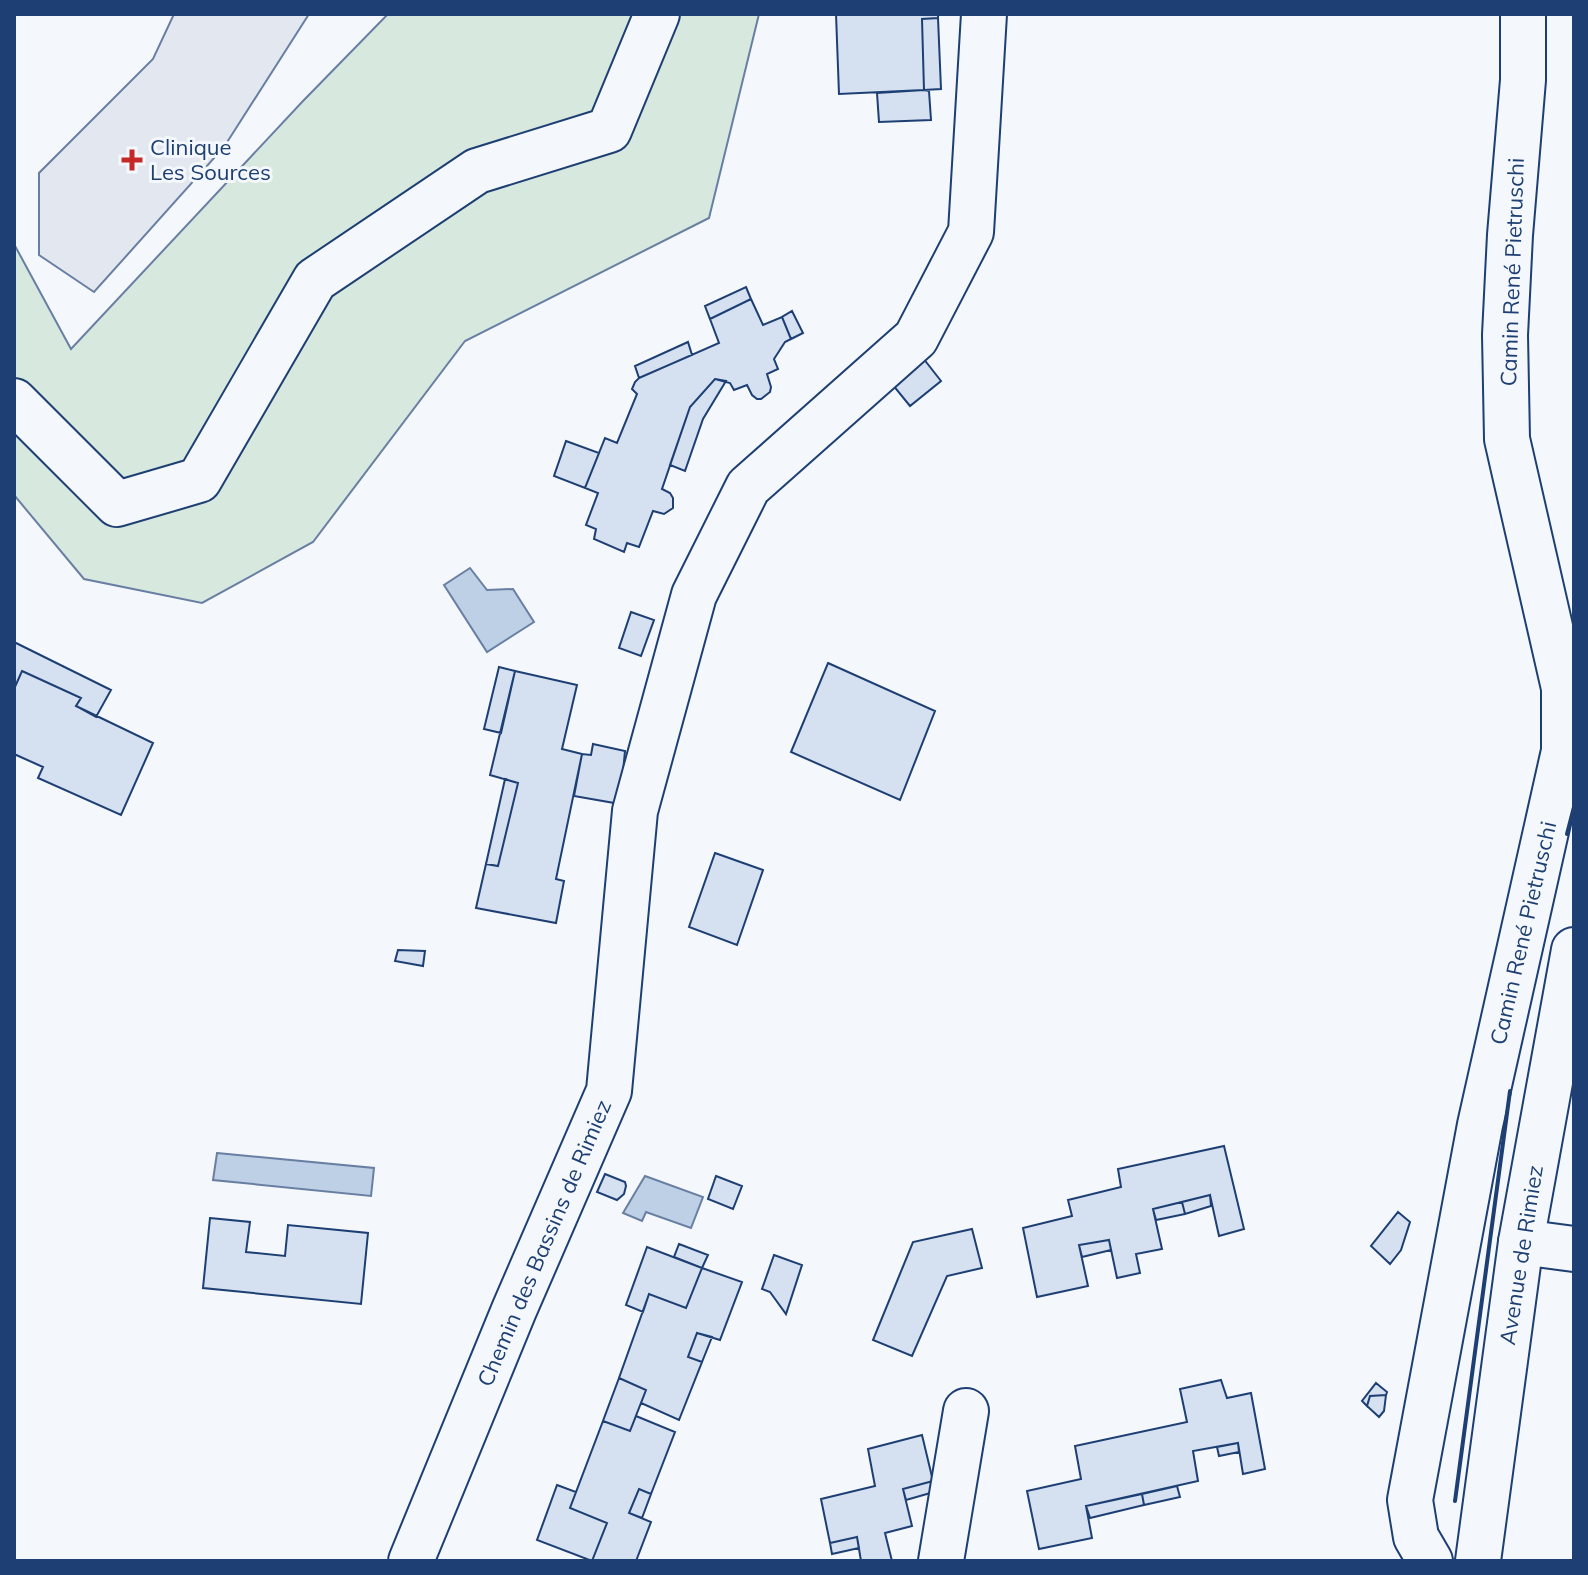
<svg xmlns="http://www.w3.org/2000/svg" width="1588" height="1575" font-family="Mulish,sans-serif">
<style>
.green{fill:#d7e8df;stroke:#687fa3;stroke-width:2}
.parking{fill:#e3e8f0;stroke:#687fa3;stroke-width:2}
.water{fill:#bed0e5;stroke:#687fa3;stroke-width:2}
.building{fill:#d5e0f0;stroke:#1d3f73;stroke-width:2}
.lines{fill:none;stroke-linecap:round;stroke-linejoin:round}
.street-casing{stroke:#1d3f73;stroke-width:48}
.secondary-casing{stroke:#1d3f73;stroke-width:48}
.street{stroke:#f4f7fb;stroke-width:44}
.secondary{stroke:#f4f7fb;stroke-width:44}
.wall{stroke:#1d3f73;stroke-width:4}
.poi-dot{fill:#c62828;stroke:#f4f7fb;stroke-width:3}
.labels{text-anchor:middle;dominant-baseline:central;stroke-width:6;stroke-linejoin:round;paint-order:stroke}
.poi-label{font-size:22px;fill:#1d3f73;stroke:#f4f7fb;text-anchor:start}
.street-label{font-size:22px;fill:#1d3f73;stroke:#f4f7fb}
</style>
<rect width="100%" height="100%" fill="#f4f7fb"/>
<path class="green" d="M388,14H759L709,218L465,341L313,542L202,603L84,579L14,495V244L71,349L303,101Z"/>
<path class="parking" d="M174,14H309L224,147L94,292L39,255V173L153,59Z"/>
<path class="water" d="M470,568L487,590L513,589L534,622L487,652L444,585Z
M217,1153L374,1168L371,1196L213,1180Z
M645,1176L703,1197L691,1228L646,1212L642,1221L623,1213Z"/>
<path class="building" d="M836,14H938V18L922,19L924,90L839,94Z
M938,18L941,89L924,90L922,19Z
M924,90L929,91L931,120L879,122L877,93Z
M746,287L751,299L710,319L705,306Z
M751,299L763,325L782,317L791,339L785,342L774,359L778,369L767,374L771,387L770,392L761,399H757L752,395L747,385L734,390L730,383L715,379L690,407L662,489L670,493L673,498V508L664,514L653,511L639,547L627,543L624,552L594,539L596,529L586,525L598,493L585,488L605,438L617,443L637,394L632,389L635,382L639,378L719,343L710,319Z
M792,311L803,333L791,339L782,317Z
M688,342L692,355L639,378L635,366Z
M923,358L941,381L910,406L892,384Z
M715,379L726,381L703,419L685,471L670,465L690,407Z
M566,441L599,453L585,488L554,476Z
M631,612L654,620L641,656L619,648Z
M14,642L111,690L96,717L76,706L81,698L22,671L14,689Z
M828,663L935,711L900,800L791,752Z
M499,667L515,671L501,733L484,729Z
M22,671L81,698L76,706L153,743L121,815L38,778L43,767L14,754V689Z
M515,671L577,685L562,749L582,754L556,879L564,881L556,923L476,908L486,864L498,866L518,783L490,775Z
M593,744L625,751L620,804L574,796L582,754L591,755Z
M505,779L518,783L498,866L486,864Z
M715,853L763,870L737,945L689,927Z
M398,950L425,951L423,966L395,961Z
M1224,1146L1244,1229L1219,1236L1210,1195L1153,1209L1162,1249L1136,1254L1140,1273L1117,1278L1109,1240L1079,1245L1088,1286L1037,1297L1023,1228L1072,1216L1068,1200L1121,1187L1118,1169Z
M605,1174L625,1182L626,1186L624,1194L617,1200L597,1192Z
M716,1176L742,1186L733,1209L708,1199Z
M1210,1195L1211,1206L1185,1214L1182,1202Z
M1182,1202L1185,1214L1156,1220L1153,1209Z
M1398,1212L1410,1222L1401,1250L1390,1264L1371,1246Z
M210,1218L250,1222L246,1252L285,1256L288,1225L368,1233L361,1304L203,1288Z
M972,1229L982,1268L947,1276L912,1356L873,1340L913,1242Z
M1109,1240L1111,1250L1082,1257L1079,1245Z
M679,1244L708,1255L702,1268L674,1257Z
M647,1247L702,1268L686,1308L649,1294L643,1312L626,1305Z
M774,1255L802,1265L786,1314L770,1292L762,1289Z
M702,1268L742,1282L720,1340L697,1333L688,1357L702,1362L679,1420L641,1403L646,1390L619,1378L649,1294L686,1308Z
M697,1333L712,1337L702,1362L688,1357Z
M619,1378L646,1390L630,1431L603,1421Z
M1221,1380L1227,1398L1251,1393L1265,1469L1243,1474L1238,1443L1193,1451L1198,1481L1086,1506L1092,1538L1039,1549L1027,1491L1081,1479L1075,1446L1187,1422L1180,1389Z
M1376,1383L1387,1392L1386,1395L1370,1396L1367,1406L1362,1401Z
M1386,1395L1384,1411L1379,1417L1367,1406L1370,1396Z
M636,1416L675,1432L651,1494L639,1489L629,1513L651,1522L636,1561H592L607,1523L570,1508L603,1421L630,1431Z
M922,1435L933,1481L903,1489L912,1526L885,1533L892,1561H861L857,1537L830,1543L821,1499L875,1486L868,1449Z
M1238,1443L1239,1452L1219,1456L1217,1447Z
M933,1481L934,1492L906,1500L903,1489Z
M557,1485L576,1492L570,1508L607,1523L592,1561L537,1540Z
M1177,1486L1180,1497L1144,1505L1142,1494Z
M639,1489L651,1494L642,1518L629,1513Z
M1142,1494L1144,1505L1090,1518L1086,1506Z
M857,1537L859,1548L832,1554L830,1543Z"/>
<g class="lines">
<defs>
<path id="street" d="M14,401L117,504L199,480L315,280L477,171L609,130L657,14
M1521,1242L1574,1249
M411,1561L514,1310L609,1091L635,811L694,595L748,487L916,338L971,232L984,14
M941,1561L966,1411
M1430,1561L1416,1537L1410,1500L1480,1125L1564,751V688L1507,439L1505,335L1510,235L1523,80V14"/>
<path id="secondary" d="M1478,1561L1521,1242L1574,950"/>
</defs>
<use href="#street" class="street-casing"/>
<use href="#secondary" class="secondary-casing"/>
<use href="#street" class="street"/>
<use href="#secondary" class="secondary"/>
<path class="wall" d="M1567,834L1574,807
M1455,1501L1510,1091"/>
</g>
<path class="poi-dot" d="M128 148h8v8h8v8h-8v8h-8v-8h-8v-8h8z"/>
<g class="labels">
<g class="poi-label">
<text x="150" y="147">Clinique<tspan x="150" dy="25">Les Sources</tspan></text>
</g>
<g class="street-label">
<text transform="translate(1512 272) rotate(-88)">Camin René Pietruschi</text>
<text transform="translate(1523 933) rotate(-77)">Camin René Pietruschi</text>
<text transform="translate(544 1243) rotate(-67)">Chemin des Bassins de Rimiez</text>
<text transform="translate(1521 1255) rotate(-81)">Avenue de Rimiez</text>
</g>
</g>
<rect width="1588" height="1575" fill="none" stroke="#1d3f73" stroke-width="32"/>
</svg>
